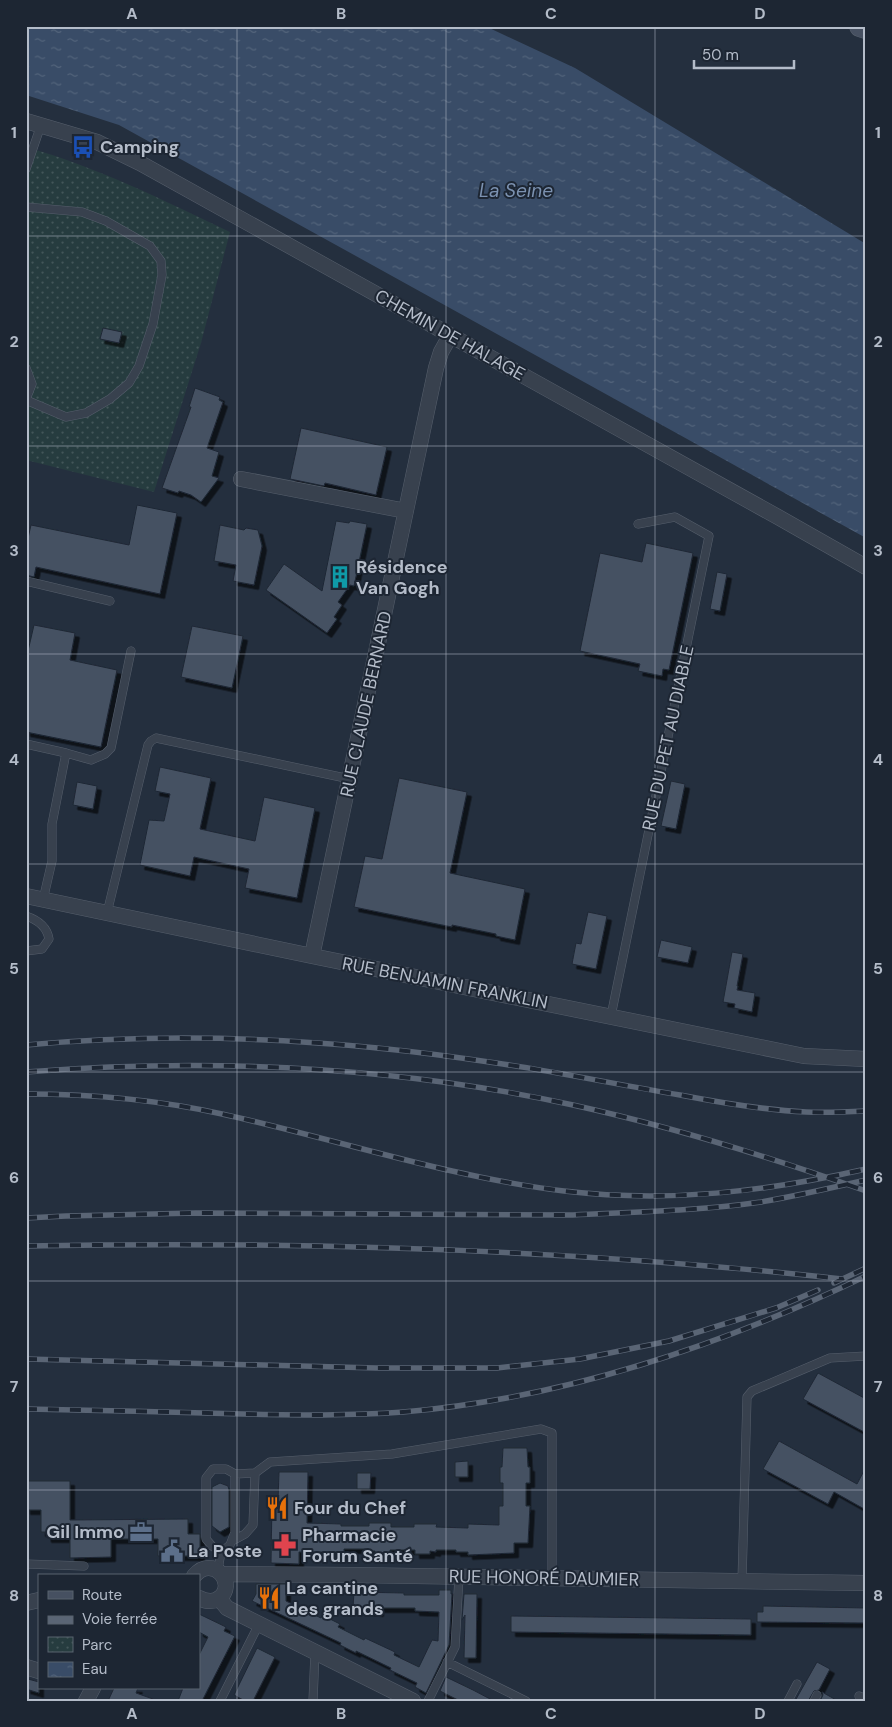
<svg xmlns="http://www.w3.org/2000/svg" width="892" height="1727" font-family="'DM Sans',sans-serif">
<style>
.park{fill:url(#park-dots)}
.water{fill:url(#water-ripples)}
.building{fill:#455162;stroke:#1f2835;filter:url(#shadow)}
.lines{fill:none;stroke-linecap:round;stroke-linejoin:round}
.lane-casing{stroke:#565f6c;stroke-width:9}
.street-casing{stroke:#565f6c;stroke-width:16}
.secondary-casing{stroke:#565f6c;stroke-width:22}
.lane{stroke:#38414e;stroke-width:8}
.street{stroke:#38414e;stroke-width:15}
.secondary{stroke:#465061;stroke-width:21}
.rail-casing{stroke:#5a6575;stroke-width:5.5}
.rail{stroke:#1d2633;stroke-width:4;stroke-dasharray:11;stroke-linecap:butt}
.grid{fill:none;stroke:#b4bcc9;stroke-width:1;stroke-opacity:0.55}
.labels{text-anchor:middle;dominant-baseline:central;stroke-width:4;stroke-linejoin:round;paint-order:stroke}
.poi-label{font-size:18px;font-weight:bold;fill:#b4bcc9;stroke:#1d2633;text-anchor:start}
.street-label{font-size:18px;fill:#b4bcc9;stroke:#1d2633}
.water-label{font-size:19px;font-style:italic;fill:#7c92b1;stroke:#1d2633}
.neatline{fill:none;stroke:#b4bcc9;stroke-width:2}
.grid-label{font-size:16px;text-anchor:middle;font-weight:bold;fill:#b4bcc9}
</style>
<defs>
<pattern id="park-dots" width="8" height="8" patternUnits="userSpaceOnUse" patternTransform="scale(1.25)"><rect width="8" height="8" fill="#263c3f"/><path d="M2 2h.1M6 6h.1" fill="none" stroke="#435659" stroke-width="1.8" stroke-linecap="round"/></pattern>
<pattern id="water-ripples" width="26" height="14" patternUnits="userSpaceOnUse" patternTransform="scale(1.25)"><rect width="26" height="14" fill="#394c67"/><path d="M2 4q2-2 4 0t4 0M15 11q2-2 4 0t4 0" fill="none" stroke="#53647b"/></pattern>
<filter id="shadow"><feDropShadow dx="4.5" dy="4.5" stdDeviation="0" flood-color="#0009"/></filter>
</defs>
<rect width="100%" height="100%" fill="#242f3e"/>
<path class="park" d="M26,147C97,167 163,200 230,232L201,343L154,492L26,460Z"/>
<path class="water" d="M26,26H485L575,68L866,244V538L119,125L26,95Z"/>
<path class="building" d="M103,328L122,332L119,343L100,339Z
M195,388L220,397L219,400L223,402L207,448L219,452L212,476L219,478L201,502L191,495L179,491L178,493L162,488L191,407H189Z
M301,428L387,447L376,495L325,483L324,486L290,479Z
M137,505L177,513L160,594L36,567L34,577L26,575V547L31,525L129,545Z
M336,521L349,523L350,521L367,524L354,586L350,585L338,602L342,605L334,617L337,619L327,633L266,590L284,564L322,591Z
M220,525L244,530L246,528L258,530L262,546L254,585L233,581L236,565L214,561Z
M646,543L693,553L669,670L663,669L662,676L638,671L640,664L580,651L600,553L642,562Z
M717,572L727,574L720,611L710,609Z
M34,625L75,633L70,660L117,670L101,747L26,732V651H28Z
M192,626L243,636L232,688L181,677Z
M160,767L211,778L200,829L255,841L264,797L315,808L297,898L245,888L249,869L194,857L190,876L140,865L149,820L164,821L170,794L155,791Z
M399,778L467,792L450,873L525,889L515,940L496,936V934L452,925V927L354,907L365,856L382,859Z
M671,781L685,784L676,829L661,826Z
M77,782L97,786L93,809L73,805Z
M588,912L607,916L596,969L572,964L576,943L581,944Z
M661,940L692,947L688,963L657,957Z
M732,952L743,954L737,986H738L737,990L755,993L752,1012L734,1008L735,1004L723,1002Z
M818,1373L866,1399V1433L803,1399Z
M779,1441L857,1484L866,1467V1510L834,1492L828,1504L763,1469Z
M503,1448H527L528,1467H530V1483H526V1506H530L528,1543H514V1553L468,1555V1552H456V1550H436V1552L430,1551V1554H415V1550H390V1553H375V1551H369V1549H344V1552H299V1564L271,1563L272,1501H278L279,1472H308L307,1523L341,1524V1526H369V1523H391V1527H414V1524H437L436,1527L468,1528V1524L499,1525V1506H503V1483H500V1467H502Z
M468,1461V1477H455V1462Z
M357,1473H371L370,1489H357Z
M26,1481H70V1520L188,1519V1534H200V1556H158V1539H111V1557L70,1558V1538H47L46,1532H41V1510H26Z
M220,1483L228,1486L229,1490V1527L220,1532L212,1526V1487Z
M256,1584H286V1601L321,1618L322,1615L340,1624L338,1627L364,1640L365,1638L395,1652L394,1655L419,1667L432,1640L438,1641L439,1612L415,1611V1608H379V1612L368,1611V1608H353L354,1592L404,1593V1595H439V1590H451V1594H452L449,1645L426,1693L415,1687L417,1683L390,1670L391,1668L356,1651V1653L340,1645L341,1643L252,1601L256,1594Z
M464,1594H477L476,1658H464L465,1615L462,1620Z
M763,1606L866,1608V1623L757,1622V1612H763Z
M199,1614L226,1627L224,1631L235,1636L202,1701H178L183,1688H199V1655L208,1637L199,1632Z
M511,1616L751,1619V1635L511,1632Z
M257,1648L275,1657L253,1701H245L234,1695Z
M817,1662L830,1669L819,1690L814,1691L808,1701H795Z
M446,1677L473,1690L494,1701H460L440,1691Z
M28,1679L39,1682V1693L26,1689Z
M114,1688H138L136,1693L153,1699V1701H108Z
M822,1692L838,1701H820L823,1695Z"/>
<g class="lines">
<defs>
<path id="lane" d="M26,169L41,125
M26,207L82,212L106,221L150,246L161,261L162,275L153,324L139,366L129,383L110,399L86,413L66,417L26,400
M26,368L32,384L26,399
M26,581L110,601
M26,744L66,753L52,824V861L43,900
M66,753L91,760L105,754L111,748L131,651
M107,913L148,745L151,741L156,738L350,779
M26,916C38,920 47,927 49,939L42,949L26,951
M611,1016L709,536L675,517L638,524
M255,1473L270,1462L392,1454L541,1429L552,1433V1579
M232,1541L245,1534L253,1525L255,1473L235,1474
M26,1564L84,1566
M218,1570L221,1552L230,1545L235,1532V1474L226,1469H213L206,1478V1539L212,1546L221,1552
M742,1581L747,1397L752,1391L830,1358L866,1356
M447,1662L526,1701
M859,1696L866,1699
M220,1701L259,1624
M313,1701L315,1652
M428,1701L455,1647L459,1577
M788,1701L797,1684
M814,1701L817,1695"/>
<path id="street" d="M26,121L97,142L140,163L778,517L866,567
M241,479L406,511
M26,896L312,956L804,1056L866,1059
M312,956L436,368L441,352L450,336
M222,1574L351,1575L866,1583
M194,1576C213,1553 239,1585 218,1599C211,1603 205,1601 199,1598
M219,1598L227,1608L413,1701
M26,1603L39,1600
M26,1667L39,1671
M86,1701L93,1688"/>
<path id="secondary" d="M860,26L866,28"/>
</defs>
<use href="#lane" class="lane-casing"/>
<use href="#street" class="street-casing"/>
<use href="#secondary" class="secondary-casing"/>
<use href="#lane" class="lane"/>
<use href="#street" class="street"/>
<use href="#secondary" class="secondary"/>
<defs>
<path id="rail" d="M26,1045C182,1031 341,1039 496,1063C558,1072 619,1085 680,1095C722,1103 764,1110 806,1112C826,1113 846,1112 866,1111
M26,1072C209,1058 394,1066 573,1105C673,1127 770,1157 866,1191
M26,1094C91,1094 159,1100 222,1114C336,1139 448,1177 564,1191C668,1203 765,1192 866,1169
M26,1218L66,1216L196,1213L573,1215C636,1212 699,1211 761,1202C796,1196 831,1188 866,1180
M26,1246C298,1241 572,1249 842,1279
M834,1283L866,1268
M26,1359L376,1368H497L580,1359L669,1341L776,1308L818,1290
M26,1409C98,1410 171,1412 243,1414C296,1415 350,1416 403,1412C562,1399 723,1345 866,1276"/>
</defs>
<use href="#rail" class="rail-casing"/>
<use href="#rail" class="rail"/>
</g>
<path class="grid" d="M237,26V1701M446,26V1701M655,26V1701M26,236H866M26,446H866M26,654H866M26,864H866M26,1072H866M26,1281H866M26,1490H866"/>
<defs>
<symbol id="bus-bare" viewBox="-9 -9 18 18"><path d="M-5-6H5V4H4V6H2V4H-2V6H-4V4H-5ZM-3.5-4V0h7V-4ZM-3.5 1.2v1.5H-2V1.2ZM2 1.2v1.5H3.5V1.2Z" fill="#1a4fb4" stroke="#1d2633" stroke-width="2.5" paint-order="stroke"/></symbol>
<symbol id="building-bare" viewBox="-9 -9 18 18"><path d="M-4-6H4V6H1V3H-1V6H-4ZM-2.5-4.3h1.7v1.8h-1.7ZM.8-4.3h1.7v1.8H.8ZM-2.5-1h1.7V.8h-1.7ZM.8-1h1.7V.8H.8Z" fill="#0f9aa8" stroke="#1d2633" stroke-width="2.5" paint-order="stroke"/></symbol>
<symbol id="restaurant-bare" viewBox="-9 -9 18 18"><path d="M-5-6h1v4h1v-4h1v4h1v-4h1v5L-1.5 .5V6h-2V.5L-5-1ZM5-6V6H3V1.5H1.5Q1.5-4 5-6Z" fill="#e8710a" stroke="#1d2633" stroke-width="2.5" paint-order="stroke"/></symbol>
<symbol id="office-bare" viewBox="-9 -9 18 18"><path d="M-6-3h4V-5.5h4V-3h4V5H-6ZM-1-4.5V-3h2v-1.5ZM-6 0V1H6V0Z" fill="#5c6f8a" stroke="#1d2633" stroke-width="2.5" paint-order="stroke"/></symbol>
<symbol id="pharmacy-bare" viewBox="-9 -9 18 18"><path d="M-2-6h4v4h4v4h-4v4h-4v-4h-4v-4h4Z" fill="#e0444e" stroke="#1d2633" stroke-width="2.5" paint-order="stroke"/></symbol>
<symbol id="civic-bare" viewBox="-9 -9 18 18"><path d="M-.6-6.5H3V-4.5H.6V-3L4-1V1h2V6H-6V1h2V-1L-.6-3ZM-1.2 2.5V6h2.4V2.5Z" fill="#5c6f8a" stroke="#1d2633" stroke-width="2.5" paint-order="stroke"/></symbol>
</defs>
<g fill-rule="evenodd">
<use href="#bus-bare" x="67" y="131" width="32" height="32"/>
<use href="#building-bare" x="324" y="561" width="32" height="32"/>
<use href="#restaurant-bare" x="261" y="1492" width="32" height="32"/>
<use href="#office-bare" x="125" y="1516" width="32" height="32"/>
<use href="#pharmacy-bare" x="269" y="1529" width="32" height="32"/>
<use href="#civic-bare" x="156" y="1535" width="32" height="32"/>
<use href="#restaurant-bare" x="253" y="1582" width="32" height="32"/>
</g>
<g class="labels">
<g class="poi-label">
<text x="100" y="147">Camping</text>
<text x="356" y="567">Résidence<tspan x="356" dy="21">Van Gogh</tspan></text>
<text x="294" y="1508">Four du Chef</text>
<text x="124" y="1532" text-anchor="end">Gil Immo</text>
<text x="302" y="1535">Pharmacie<tspan x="302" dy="21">Forum Santé</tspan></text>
<text x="188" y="1551">La Poste</text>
<text x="286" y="1588">La cantine<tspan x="286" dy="21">des grands</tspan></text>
</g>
<g class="street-label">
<text transform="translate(450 335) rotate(29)">CHEMIN DE HALAGE</text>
<text transform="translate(366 704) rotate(-78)">RUE CLAUDE BERNARD</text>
<text transform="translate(668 738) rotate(-78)">RUE DU PET AU DIABLE</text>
<text transform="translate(445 983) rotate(11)">RUE BENJAMIN FRANKLIN</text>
<text transform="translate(544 1578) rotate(1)">RUE HONORÉ DAUMIER</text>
</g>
<g class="water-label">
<text x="516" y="190">La Seine</text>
</g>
</g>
<rect width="892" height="1727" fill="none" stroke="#1d2633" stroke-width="55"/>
<rect x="38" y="1574" width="162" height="115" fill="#1d2633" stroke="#59626f"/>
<rect x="48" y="1591" width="25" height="8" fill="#465061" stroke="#59626f"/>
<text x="82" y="1600" font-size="15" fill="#b4bcc9">Route</text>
<rect x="48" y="1616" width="25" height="8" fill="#5a6575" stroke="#59626f"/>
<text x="82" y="1624" font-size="15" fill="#b4bcc9">Voie ferrée</text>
<rect x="48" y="1637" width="25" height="15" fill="url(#park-dots)" stroke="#59626f"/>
<text x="82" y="1650" font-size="15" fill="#b4bcc9">Parc</text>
<rect x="48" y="1662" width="25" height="15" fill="url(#water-ripples)" stroke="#59626f"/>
<text x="82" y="1674" font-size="15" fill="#b4bcc9">Eau</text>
<path d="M694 60v8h100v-8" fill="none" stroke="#b4bcc9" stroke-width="2.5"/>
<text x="702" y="60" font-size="15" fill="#b4bcc9" stroke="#1d2633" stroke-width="4" paint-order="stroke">50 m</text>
<rect x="28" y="28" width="836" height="1672" class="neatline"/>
<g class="grid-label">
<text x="132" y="19">A</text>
<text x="341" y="19">B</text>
<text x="551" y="19">C</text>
<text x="760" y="19">D</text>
<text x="14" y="138">1</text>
<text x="878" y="138">1</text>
<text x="14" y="347">2</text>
<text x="878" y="347">2</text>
<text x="14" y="556">3</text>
<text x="878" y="556">3</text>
<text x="14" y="765">4</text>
<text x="878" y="765">4</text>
<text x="14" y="974">5</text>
<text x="878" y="974">5</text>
<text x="14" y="1183">6</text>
<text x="878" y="1183">6</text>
<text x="14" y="1392">7</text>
<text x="878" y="1392">7</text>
<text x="14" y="1601">8</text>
<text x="878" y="1601">8</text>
<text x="132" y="1719">A</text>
<text x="341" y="1719">B</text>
<text x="551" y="1719">C</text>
<text x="760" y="1719">D</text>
</g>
</svg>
